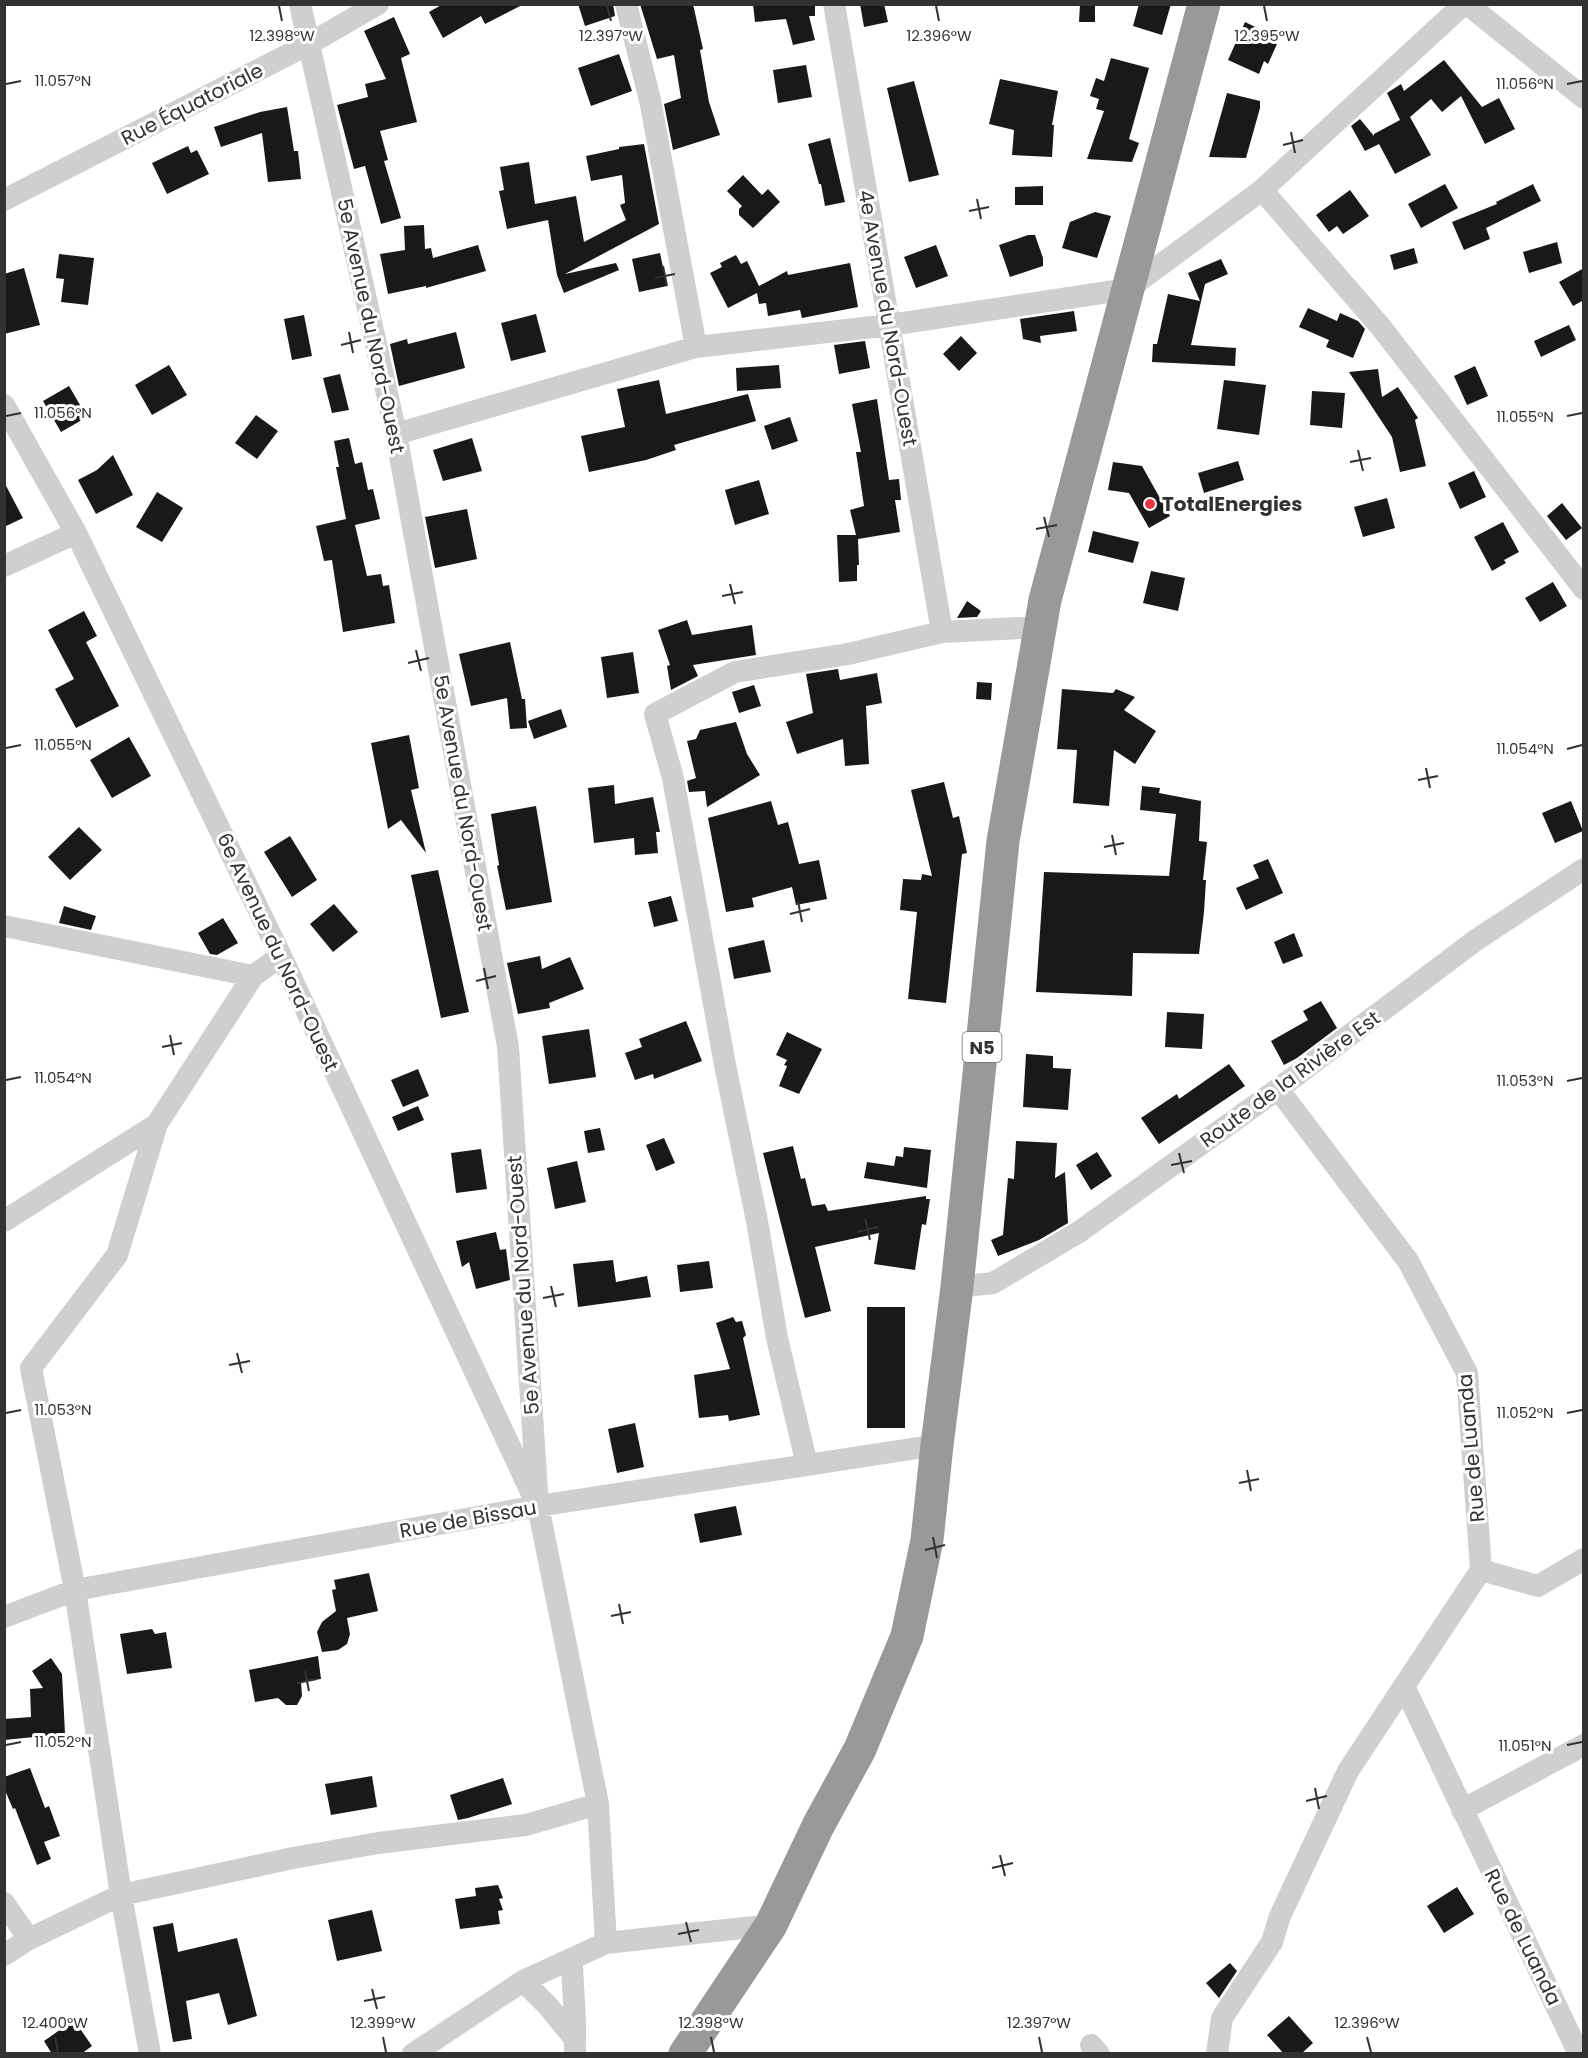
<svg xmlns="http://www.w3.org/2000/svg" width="1588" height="2058" font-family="Poppins,sans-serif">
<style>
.building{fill:#191919}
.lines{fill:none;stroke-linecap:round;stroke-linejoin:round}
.minor{stroke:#cfcfcf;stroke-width:22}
.highway{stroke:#999;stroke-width:33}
.ticks{fill:none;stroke:#323232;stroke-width:2}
.poi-dot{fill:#e93541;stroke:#fff;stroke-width:2}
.labels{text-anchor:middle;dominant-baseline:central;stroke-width:6;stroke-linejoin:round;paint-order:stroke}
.shield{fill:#fff;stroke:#707070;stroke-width:1.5}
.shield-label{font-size:18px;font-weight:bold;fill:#323232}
.street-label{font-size:20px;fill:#323232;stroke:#fff}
.poi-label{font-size:20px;font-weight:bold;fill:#323232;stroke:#fff;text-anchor:start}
.ticks-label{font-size:15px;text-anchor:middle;fill:#323232;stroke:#fff;stroke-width:6;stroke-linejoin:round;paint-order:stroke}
</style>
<rect width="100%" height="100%" fill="#fff"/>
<path class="building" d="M443,4H524L485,24L481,16L443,38L429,12Z
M578,4H613L615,16L585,26Z
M640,4H693L703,49L700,50L709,102L720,135L673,150L664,104L681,98L674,55L657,59Z
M753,4H815V16H809L815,40L793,45L786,19L755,22Z
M860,4H884L888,22L864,27Z
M1080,4H1095V22H1079Z
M1139,4H1171L1162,35L1133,26Z
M394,17L410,54L401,58L417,122L380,131L388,160L384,161L401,218L381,224L365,166L354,169L337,105L368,97L365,84L386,79L364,31Z
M1245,22L1270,34L1267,40L1277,44L1268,64L1264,61L1259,74L1228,60Z
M619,54L632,91L591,106L578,68Z
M1111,58L1149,68L1129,139L1139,143L1132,162L1087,159L1104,111L1096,109L1099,99L1090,96L1096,78L1104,81Z
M1444,60L1482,107L1499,98L1515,129L1485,144L1461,96L1442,112L1431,99L1410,117L1431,155L1395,174L1379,144L1365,151L1351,126L1360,119L1374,136V134L1400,120L1387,93L1401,84L1404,91Z
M806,65L812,97L778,103L773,70Z
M1000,79L1058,91L1052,125H1054L1052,157L1012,155L1014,130L989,124Z
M914,81L939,175L909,182L887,88Z
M1227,93L1260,101V108L1246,158L1209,157Z
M287,107L294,151H298L301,179L268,182L262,133L221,147L214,127L260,112Z
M830,138L845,202L825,206L821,184H819L808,144Z
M644,144L659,224L565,274L616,263L619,270L564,293L557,275L548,220L507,229L499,191L504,190L500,167L529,162L535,204L576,196L584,242L626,220L620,205L625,203L622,175L591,181L586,156L619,149V147Z
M188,146L191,153L197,150L209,174L167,194L152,163Z
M743,175L762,195L768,189L780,202L753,228L739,215V209L742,206L727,191Z
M1445,184L1458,208L1421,228L1408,204Z
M1533,184L1541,201L1486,228L1490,239L1464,250L1452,222L1497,204L1496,202Z
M1043,186V205H1015V187Z
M1350,190L1369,216L1343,234L1337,226L1329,232L1316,215Z
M1095,212L1111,216L1097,258L1062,248L1070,222Z
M424,225L425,249L431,248L433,258L478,245L486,271L426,288V286L388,294L380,254L405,250L404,226Z
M1028,235H1035L1043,258V266L1010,277L999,245Z
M1557,242L1562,263L1529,273L1523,252Z
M936,245L948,276L916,288L904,257Z
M1414,248L1418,263L1394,270L1390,255Z
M660,253L667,286L639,292L632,259Z
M59,254L94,258L88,305L61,302L64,279L56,278Z
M736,255L741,264L747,261L759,286L787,271L788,275L850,263L858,307L802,318L800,310L768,316L766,303L759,304L757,293L728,308L710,273L722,267L720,263Z
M1221,259L1228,274L1205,284L1191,345L1236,348L1235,366L1152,362L1153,344H1157L1168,294L1200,301L1188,273Z
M24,268L40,325L4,334V274Z
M1584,268V300L1573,306L1559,282Z
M1308,308L1337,321L1340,313L1358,321L1365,329L1353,358L1326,347L1329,340L1299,327Z
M1074,311L1077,331L1040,336L1041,343L1023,339L1020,319Z
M536,314L546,352L511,361L501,323Z
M304,315L312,356L292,360L284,319Z
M1569,325L1576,340L1541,357L1534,341Z
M456,332L465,368L399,386L390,344L407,339L408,344Z
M961,336L977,353L959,371L943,354Z
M865,341L870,368L839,374L834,345Z
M169,365L187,395L152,415L135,385Z
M779,365L781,388L737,391L736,368Z
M1475,366L1488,396L1467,405L1454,376Z
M1378,369L1382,397L1398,387L1418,418L1415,420L1426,466L1400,472L1392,437L1349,372Z
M340,374L349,410L332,413L323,378Z
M659,380L666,414L748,394L756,421L674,445L676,450L646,460L589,472L581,436L625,427L617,389Z
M1224,380L1266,385L1259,435L1217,429Z
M69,386L87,417L61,432L43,401Z
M1312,391L1345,393L1342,428L1310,425Z
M877,399L889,480L899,479L901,500H895L900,532L858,539L859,565H857V581L839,582L837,535H856L850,510L864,506L856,452H861L852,404Z
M256,415L278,431L257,459L235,443Z
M790,417L798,441L772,450L764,426Z
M349,438L355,464L362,462L368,490L373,489L380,519L355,525L367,576L381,574L383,586L389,585L395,623L343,632L332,560L324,561L316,526L346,519L336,467H339L334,441Z
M472,438L482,471L443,481L433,450Z
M113,455L133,495L96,514L78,480L97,470Z
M1238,461L1244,480L1204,493L1198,473Z
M1113,462L1142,466L1170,516L1149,528L1129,493L1108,490Z
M1474,471L1486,497L1460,509L1448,483Z
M759,480L769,514L735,525L725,490Z
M4,482L23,518L4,527Z
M157,492L183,508L162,542L136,527Z
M1387,498L1395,528L1363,537L1354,507Z
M1562,503L1582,528L1566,540L1547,516Z
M467,509L477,559L435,568L425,517Z
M1503,522L1519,552L1504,560L1506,563L1492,571L1474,537Z
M1093,531L1139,542L1133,563L1088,552Z
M1151,571L1185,578L1178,611L1143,603Z
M1553,582L1567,606L1540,622L1525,598Z
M967,601L981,611L977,617L957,618Z
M84,611L97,636L86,642L119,706L76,728L55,689L74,679L48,630Z
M687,620L692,635L752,625L756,655L693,665L698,676L671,690L667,666L670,665L658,630Z
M510,642L522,699H525L527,728L510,729L507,698L471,706L459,654Z
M633,652L639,693L607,698L601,657Z
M838,669L840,680L877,673L882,703L866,706L869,764L845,766L843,739L797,754L786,722L813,713L806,674Z
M977,682L992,683L991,700L976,699Z
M754,685L761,706L739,713L732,692Z
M1062,689L1113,693L1116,689L1135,697L1124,710L1156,731L1135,764L1114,750L1109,806L1073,803L1077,750L1057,749Z
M561,709L567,727L534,739L528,721Z
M736,722L747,754L760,775L707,807L705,791L689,792L687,781L696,778L687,741L696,739L700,730Z
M409,735L419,788L411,790L426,853L401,820L388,829L371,743Z
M129,737L151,776L112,798L90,760Z
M944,782L953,818L959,816L967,853L962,854L946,1003L908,999L917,912L900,910L903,879L921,880L922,874L932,876L911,790Z
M614,785L615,804L653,797L660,832H656L658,853L635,855L634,838L594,843L588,788Z
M1142,786L1160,788L1159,793L1201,801L1199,841L1207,842L1203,880H1206L1204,912L1199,954L1133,953L1132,996L1036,992L1044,872L1169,876L1176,814L1140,810Z
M771,801L778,825L788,822L799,864L819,860L827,899L796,905L792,887L752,898L754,907L726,912L708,818Z
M1571,801L1583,831L1555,843L1542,813Z
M536,806L552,902L506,910L497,866L499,865L491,814Z
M79,827L102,850L70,880L48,857Z
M290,836L317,880L292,897L264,852Z
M1268,859L1283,893L1246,910L1236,888L1259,878L1253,865Z
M438,870L469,1012L441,1018L411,875Z
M671,896L678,921L654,927L648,902Z
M334,904L358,932L333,952L310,924Z
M64,906L96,916L91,930L59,923Z
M223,918L238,943L217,955L210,954L198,933Z
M1294,933L1303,956L1283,964L1274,942Z
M764,940L771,972L734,979L728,948Z
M540,956L542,969L570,957L584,989L549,1003L550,1008L518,1014L507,963Z
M1321,1001L1337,1028L1297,1058L1284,1065L1271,1041L1308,1020L1303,1011Z
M1167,1012L1204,1014L1202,1049L1165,1047Z
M686,1021L702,1061L654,1079L653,1074L635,1080L625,1053L642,1047L639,1039Z
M589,1029L596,1077L549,1084L542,1036Z
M787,1032L822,1049L799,1094L779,1086L787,1066L784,1065L787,1060L776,1055Z
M1026,1054L1053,1056V1068L1071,1069L1068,1110L1023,1107Z
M1229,1064L1245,1086L1159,1144L1141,1118L1177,1094L1179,1099Z
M418,1069L429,1096L403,1107L391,1080Z
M418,1106L424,1120L398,1131L392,1117Z
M600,1128L605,1150L588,1153L584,1131Z
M664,1138L675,1163L656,1171L646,1145Z
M1016,1141L1057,1143L1055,1178L1065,1172L1068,1223L1039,1240L998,1256L991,1240L1003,1235L1008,1178L1014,1179Z
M793,1146L801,1179L805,1178L812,1206L825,1204L828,1211L926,1196V1199H930L926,1225L922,1224L915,1270L874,1264L879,1233L815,1247L831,1311L805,1318L763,1153Z
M904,1147L931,1150L927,1188L864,1178L867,1162L894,1166L896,1156L903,1157Z
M481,1149L487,1189L456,1193L451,1153Z
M1097,1152L1112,1176L1091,1190L1076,1165Z
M577,1161L586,1202L555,1209L547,1168Z
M496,1232L500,1250L506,1249L510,1280L476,1289L469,1262L462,1267L456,1241Z
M613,1260L616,1282L647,1276L651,1297L578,1307L573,1264Z
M709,1261L713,1288L680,1292L677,1265Z
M867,1307H905V1428H867Z
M733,1317L736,1322L742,1321L746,1335L743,1338L760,1415L729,1421L728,1415L699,1418L694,1375L730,1369L716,1323Z
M635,1423L644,1467L617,1473L608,1429Z
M736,1506L742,1535L700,1543L694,1514Z
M369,1573L378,1611L347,1618L350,1634L347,1644L338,1650L322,1652L317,1632L322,1622L336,1611L332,1590L336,1589L334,1580Z
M152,1629L155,1634L166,1632L172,1668L127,1674L120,1634Z
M318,1656L321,1679L301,1682L302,1696L297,1705H286L278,1698L255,1702L249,1670Z
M51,1658L62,1674L65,1734L4,1740V1719L31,1717L30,1689L43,1688L32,1671Z
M30,1768L45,1808L49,1806L60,1836L44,1842L51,1859L37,1865L15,1808L13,1809L4,1788V1777Z
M372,1776L377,1807L331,1815L325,1784Z
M503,1778L512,1804L468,1818L458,1820L450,1795Z
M498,1885L503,1898L499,1899L503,1910L498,1911L500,1924L460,1929L455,1899L476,1896L475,1888Z
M1457,1887L1474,1914L1444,1933L1427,1906Z
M372,1910L382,1951L337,1961L328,1920Z
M173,1923L178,1952L237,1938L257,2016L228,2025L219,1993L186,2001L192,2039L173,2042L153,1927Z
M1230,1963L1237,1971L1219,1998L1206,1983Z
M1289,2016L1313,2043L1301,2054H1284L1267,2035Z
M74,2020L92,2046L81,2054H52L44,2041Z"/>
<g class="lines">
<path class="minor" d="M300,4L396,434L508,1047L538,1506L598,1804L606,1943
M626,4L650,100L696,347
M834,4L942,632
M1467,4L1584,98
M1262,190L1380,326L1584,589
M4,200L309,44L378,4
M4,405L76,533L281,956L532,1494
M396,434L696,347L890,325L1128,289L1262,190L1464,4
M4,566L76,533
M4,926L253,976L281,956
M1278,1089L1408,1261L1467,1373L1481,1570L1404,1686L1579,2054
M4,1221L157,1124L253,976
M957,1287L993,1283L1079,1232L1278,1089L1476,940L1584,869
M807,1465L777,1338L757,1221L725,1065L673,778L655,714L735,672L848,654L942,632L1040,627
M1481,1570L1538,1586L1584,1559
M4,1617L75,1590L538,1506L937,1445
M1462,1810L1584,1745
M4,1903L29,1939
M4,1955L29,1939L121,1895L293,1858L378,1843L526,1825L598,1804
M572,1959C572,1986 576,2012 575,2039
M523,1981L548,2006L575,2039V2054
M1091,2045L1099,2054
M150,2054L121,1895L75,1590L31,1368L117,1255L157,1124
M413,2054L523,1981L606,1943L771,1925
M1217,2054L1222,2018L1272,1942L1280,1916L1348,1771L1404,1686"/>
<path class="highway" d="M685,2054L771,1925L818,1826L860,1749L907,1636L927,1540L937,1445L957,1287L1003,841L1045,600L1204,4"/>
</g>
<path class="ticks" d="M279,6L282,21M607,6L611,21M936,6L939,21M1264,6L1267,21M6,84L21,81M1567,84L1582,81M1291,132L1295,153M1283,145L1303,140M977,199L981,219M969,211L989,207M663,266L667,286M655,278L675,274M349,332L353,353M341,345L361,340M6,416L21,413M1567,416L1582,413M1358,450L1363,471M1350,462L1371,458M1044,517L1049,537M1036,529L1057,525M730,584L735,604M722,596L743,592M416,650L421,671M408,663L429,658M6,748L21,745M1567,749L1582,745M1426,768L1430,788M1418,780L1438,776M1112,835L1116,855M1104,847L1124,843M798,901L802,922M790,914L810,909M484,968L488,989M476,981L496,976M170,1035L174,1055M162,1047L182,1043M6,1080L21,1077M1567,1081L1582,1078M1179,1153L1184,1173M1171,1165L1192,1161M865,1219L870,1240M857,1232L878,1227M551,1286L556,1307M543,1298L564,1294M237,1353L242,1373M229,1365L250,1361M6,1413L21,1410M1567,1413L1582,1410M1247,1470L1251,1491M1239,1483L1259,1479M933,1537L937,1558M925,1550L945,1545M619,1604L623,1624M611,1616L631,1612M305,1671L309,1691M297,1683L317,1679M6,1745L21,1742M1567,1745L1582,1742M1315,1788L1319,1809M1306,1801L1327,1796M1000,1855L1005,1876M992,1868L1013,1863M686,1922L691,1942M678,1934L699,1930M372,1989L377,2009M364,2001L385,1997M55,2037L58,2052M383,2037L386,2052M711,2037L714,2052M1039,2037L1042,2052M1367,2037L1371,2052"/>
<circle class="poi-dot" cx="1150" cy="504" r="6"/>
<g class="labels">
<rect class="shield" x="962.5" y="1032" width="39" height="30" rx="4.5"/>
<g class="shield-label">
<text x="982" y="1047">N5</text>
</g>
<g class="street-label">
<text transform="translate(192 104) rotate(-27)">Rue Équatoriale</text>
<text transform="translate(888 318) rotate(80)">4e Avenue du Nord-Ouest</text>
<text transform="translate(371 326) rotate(78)">5e Avenue du Nord-Ouest</text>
<text transform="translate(463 803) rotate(80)">5e Avenue du Nord-Ouest</text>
<text transform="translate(278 952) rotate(65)">6e Avenue du Nord-Ouest</text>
<text transform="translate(1290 1079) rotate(-36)">Route de la Rivière Est</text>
<text transform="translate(523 1285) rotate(-94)">5e Avenue du Nord-Ouest</text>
<text transform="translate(1471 1448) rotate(-95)">Rue de Luanda</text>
<text transform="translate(468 1519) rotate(-10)">Rue de Bissau</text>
<text transform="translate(1523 1937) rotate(64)">Rue de Luanda</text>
</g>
<g class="poi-label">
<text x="1162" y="504">TotalEnergies</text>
</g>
</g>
<g class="ticks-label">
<text x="282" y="41">12.398°W</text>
<text x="611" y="41">12.397°W</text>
<text x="939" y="41">12.396°W</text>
<text x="1267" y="41">12.395°W</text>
<text x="63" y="86">11.057°N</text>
<text x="1525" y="89">11.056°N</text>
<text x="63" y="418">11.056°N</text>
<text x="1525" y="422">11.055°N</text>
<text x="63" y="750">11.055°N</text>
<text x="1525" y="754">11.054°N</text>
<text x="63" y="1083">11.054°N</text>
<text x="1525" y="1086">11.053°N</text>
<text x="63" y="1415">11.053°N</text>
<text x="1525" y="1418">11.052°N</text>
<text x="63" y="1747">11.052°N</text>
<text x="1525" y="1751">11.051°N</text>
<text x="55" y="2028">12.400°W</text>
<text x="383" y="2028">12.399°W</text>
<text x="711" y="2028">12.398°W</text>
<text x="1039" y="2028">12.397°W</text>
<text x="1367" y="2028">12.396°W</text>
</g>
<rect width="1588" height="2058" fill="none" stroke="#323232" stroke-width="12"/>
</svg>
